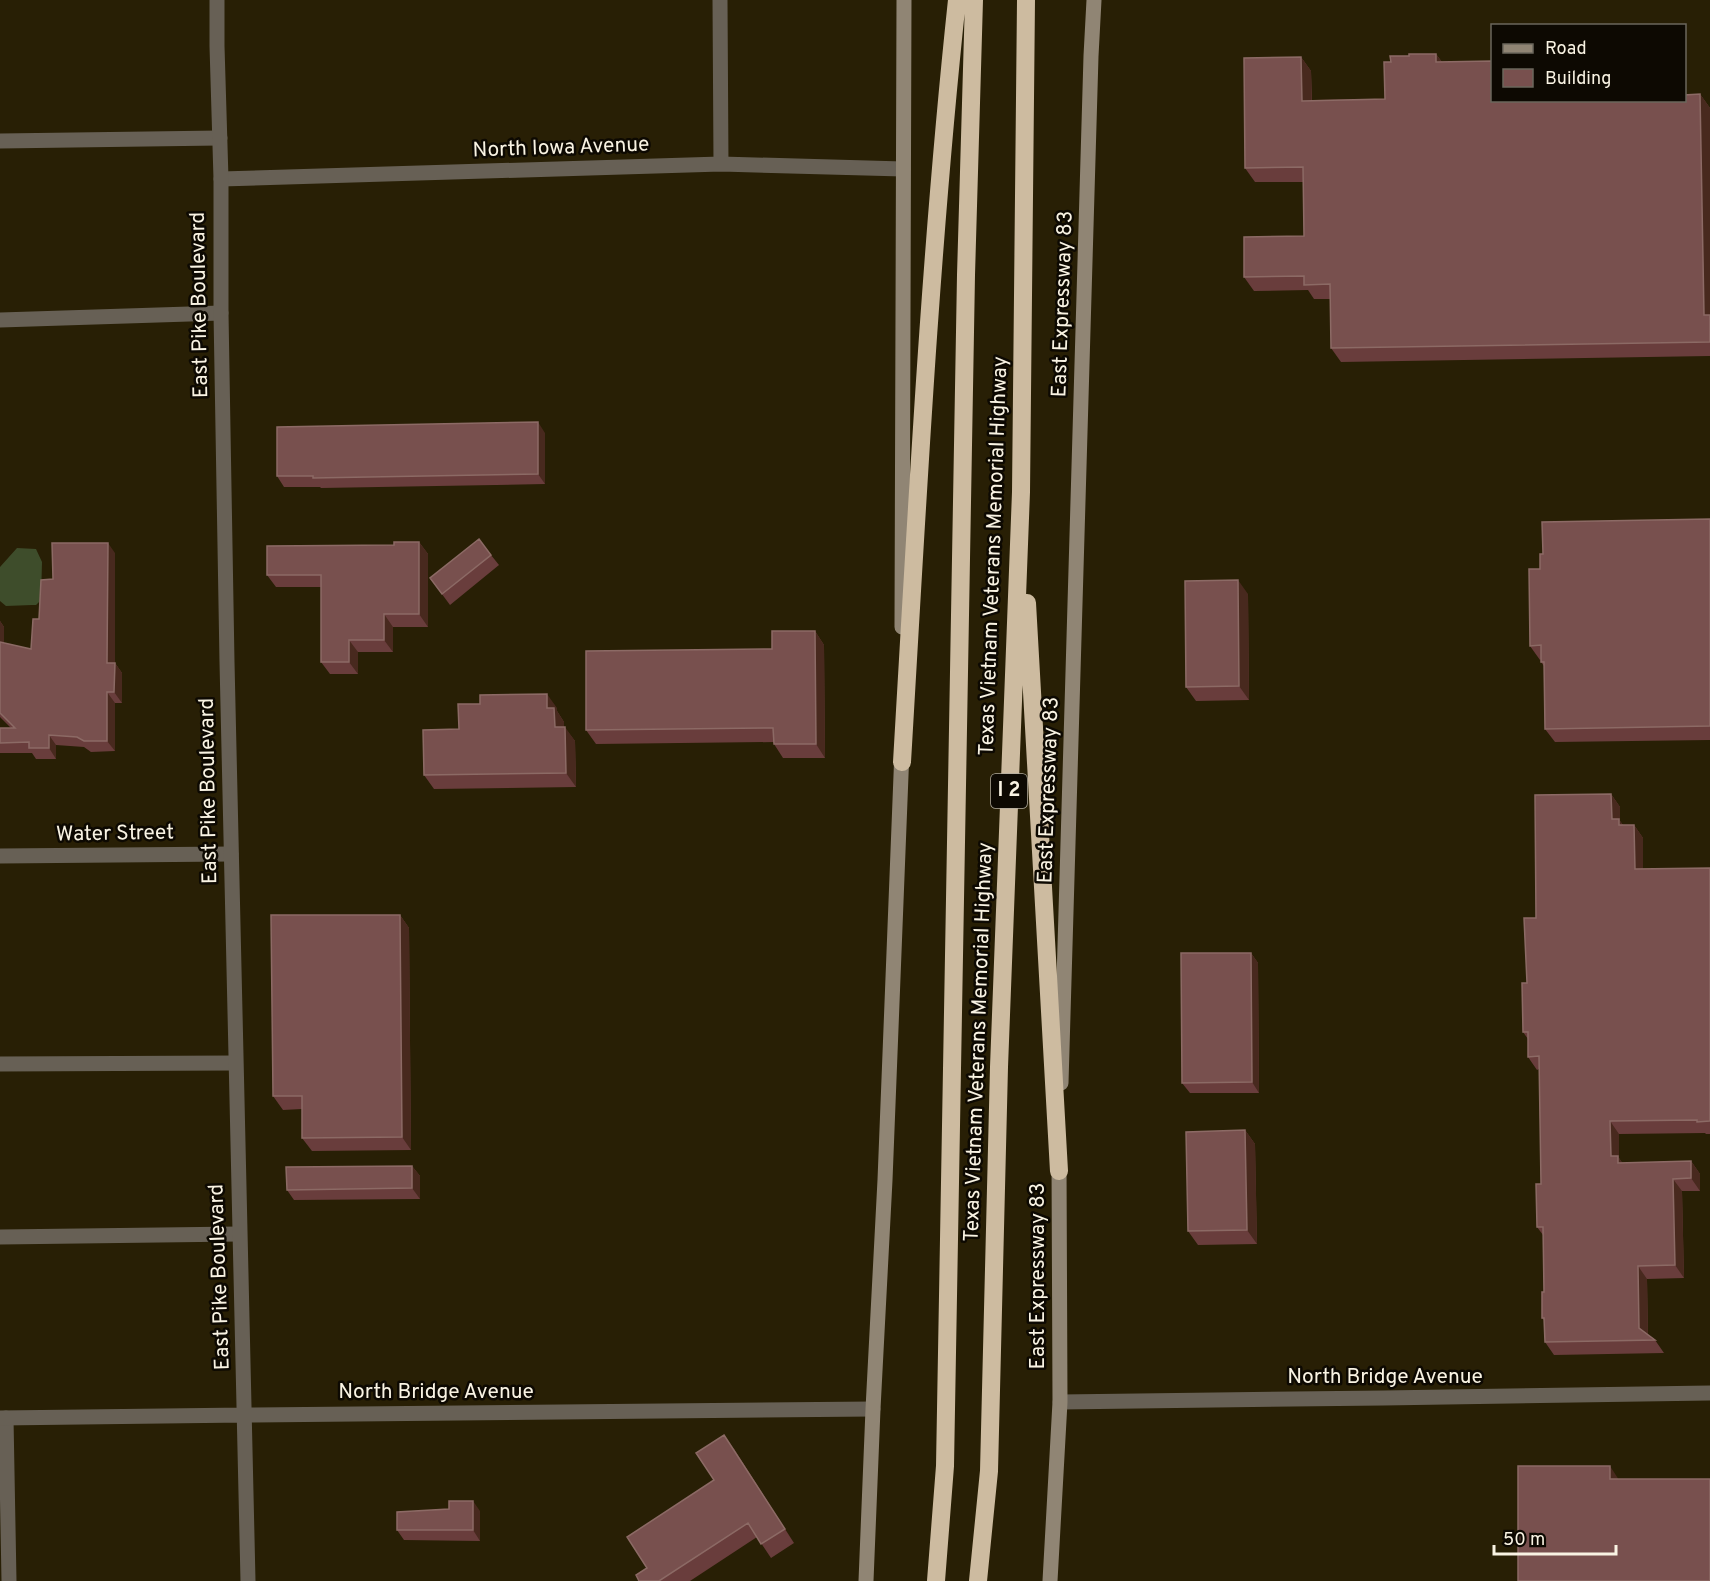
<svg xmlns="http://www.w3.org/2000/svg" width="1710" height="1581" font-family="Overpass,sans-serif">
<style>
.green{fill:#3e4d2b}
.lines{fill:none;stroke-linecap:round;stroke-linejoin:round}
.minor{stroke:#676055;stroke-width:15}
.tertiary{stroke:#676055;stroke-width:15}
.secondary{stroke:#908574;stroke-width:15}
.motorway{stroke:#cdbba0;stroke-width:18}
.wall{fill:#693d3c}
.shaded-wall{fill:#48291e}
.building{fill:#78504e;stroke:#8c6a65;stroke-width:1.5}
.labels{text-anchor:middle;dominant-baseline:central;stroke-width:5;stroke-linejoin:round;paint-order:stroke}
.shield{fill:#0d0902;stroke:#b2ada0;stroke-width:1.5}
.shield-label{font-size:20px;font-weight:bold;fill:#f9f3e3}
.street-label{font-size:21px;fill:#f9f3e3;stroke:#0d0902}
</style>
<rect width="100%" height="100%" fill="#281f05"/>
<path class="green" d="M17,548L36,549L42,562L41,600L36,605H32L6,606L0,601V567Z"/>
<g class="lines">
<path class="minor" d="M720,0L721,164
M0,141L220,138
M221,179L721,164L903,169
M0,320L221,313
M0,856L231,854
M0,1064L235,1063
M0,1237L239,1234
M6,1418L9,1581"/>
<path class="tertiary" d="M217,0V46L221,179V313L227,662L248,1581
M1060,1402C1277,1398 1493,1398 1710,1393
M0,1418L245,1415L873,1409"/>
<path class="secondary" d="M902,627L904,0
M1061,1083L1091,56L1094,0
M866,1581L873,1409L885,1180L902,750
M1050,1581L1060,1402L1059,1161"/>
<path class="motorway" d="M1027,603L1059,1171
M902,762C917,508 930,253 957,0
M936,1581L945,1466L966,275L974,0
M978,1581L989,1471L999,1067L1021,492L1026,0"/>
</g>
<path class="wall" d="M1436,54L1442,62L1492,100L1700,94L1710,108V356L1341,362L1331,348V299H1314L1308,290L1254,291L1244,277L1304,236L1303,182H1255L1245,168L1301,57L1311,71L1312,100L1385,99L1391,62Z
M545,433V484L321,488L320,487H284L277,476Z
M1710,519V740L1555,742L1545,729L1544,666L1541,662V659L1540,660L1530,646L1540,569Z
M419,542L428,554V627H393V652H358V674H330L321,662V587H276L267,575L394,545Z
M115,553V663L122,673V703H115V751L91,752L84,747L56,745V759H36L32,753H0V728H11L0,717V621L4,627V643L31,649L39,619L53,579Z
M491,555L499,565L450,605L430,578Z
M1248,594L1249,700L1196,701L1186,687Z
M815,631L824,645L825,758H783L774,744V742L596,744L586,730Z
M557,708V711L564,722V727L575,741L576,787L434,789L424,775L459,729Z
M1611,794L1620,807V821L1623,825H1634L1643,838V869L1710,868V1134H1706L1705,1133L1619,1134V1158L1622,1163L1691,1161L1700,1174V1191H1682L1684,1278L1647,1279L1648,1335L1655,1340L1664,1353L1554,1355L1545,1342V1321L1542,1318L1544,1292L1543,1235L1537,1227L1541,1184L1539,1069L1537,1070L1528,1057V1039L1523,1032L1527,983L1536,918Z
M400,915L409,928L411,1150L312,1151L302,1138V1109L283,1110L273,1096Z
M1251,953L1258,963L1259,1093H1190L1182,1083Z
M1245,1130L1255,1144L1257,1244L1198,1245L1188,1231Z
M412,1166L420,1176V1199L294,1200L287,1190Z
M734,1449L794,1543L771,1558L757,1537L690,1581H639L647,1568L714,1480Z
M449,1509L480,1511V1541L404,1540L397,1530Z"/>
<path class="shaded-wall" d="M1436,54L1446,68L1436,62Z
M1301,57L1311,71L1312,114L1302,101Z
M1700,94L1710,108V324L1704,315Z
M538,422L545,433V484L538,474Z
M419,542L428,554V627L419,614Z
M108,543L115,553V663L122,673V703L114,692L107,663Z
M1238,580L1248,594L1249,700L1239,686Z
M384,614L393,627V652L384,640Z
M0,621L4,627V651L0,645Z
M815,631L824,645L825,758L816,744Z
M349,640L358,652V674L349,662Z
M107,692L115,703V751L107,741Z
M547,694L557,708V711L564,722V741L555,727L547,708Z
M565,727L575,741L576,787L566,773Z
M49,735L56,745V759L49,748Z
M1611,794L1620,807V821L1628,832L1612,819Z
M1634,825L1643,838V882L1635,869Z
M400,915L409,928L411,1150L402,1137Z
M1251,953L1258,963L1259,1093L1252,1082Z
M1610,1121L1619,1134V1158L1627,1169L1611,1156Z
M1245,1130L1255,1144L1257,1244L1247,1230Z
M1691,1161L1700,1174V1191L1691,1178Z
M412,1166L420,1176V1199L412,1188Z
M1673,1179L1682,1191L1684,1278L1675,1265Z
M1638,1266L1647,1279L1648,1340L1639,1328Z
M724,1435L734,1449L794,1543L785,1529Z
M1610,1466L1619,1480L1610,1479Z
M473,1501L480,1511V1541L473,1530Z"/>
<path class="building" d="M1409,54H1436V62L1492,61V100H1684V95L1700,94L1704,315H1710V342L1331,348L1330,284L1304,285V276L1244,277V237L1304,236L1303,167L1245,168L1244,58L1301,57L1302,101L1385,99L1384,62H1391L1390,56H1409Z
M538,422V474L313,478V476H277V427Z
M1710,519V726L1545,729L1544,662H1541V645L1530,646L1529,569H1540V554H1543L1542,522Z
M479,539L491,555L442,594L430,578Z
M394,542H419V614H384V640H349V662H321V575H267V546L394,545Z
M52,543H108L107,663H115L114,692H107V741H84L77,737L49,735V748H29V742L0,743V728H15L0,713V642L31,649L33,619H39L41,580L53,579Z
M1238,580L1239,686L1186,687L1185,581Z
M772,631H815L816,744H774L773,728L586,730V651L772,649Z
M547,694V708H554L555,727H565L566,773L424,775L423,730L459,729L458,704H480V695Z
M1611,794L1612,819H1619V825H1634L1635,869L1710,868V1121L1697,1122V1120L1610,1121L1611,1156H1618V1163L1691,1161V1178L1673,1179L1675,1265L1638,1266L1639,1328L1655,1340L1545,1342L1544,1318H1542V1292H1544L1543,1227H1537L1536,1184H1541L1539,1056L1528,1057V1032H1523L1522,983H1527L1524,918H1536L1535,795Z
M271,915H400L402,1137L302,1138V1096H273Z
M1181,953H1251L1252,1082L1182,1083Z
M1245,1130L1247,1230L1188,1231L1186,1132Z
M412,1166V1188L287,1190L286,1167Z
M724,1435L785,1529L761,1544L748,1523L659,1581H639L636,1575L647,1568L627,1537L714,1480L696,1453Z
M1518,1466H1610V1479H1710V1581H1518Z
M449,1501H473V1530H397V1512L449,1509Z"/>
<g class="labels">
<rect class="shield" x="991" y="774" width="36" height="34" rx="4.5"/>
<g class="shield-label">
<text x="1009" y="791">I 2</text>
</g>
<g class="street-label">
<text transform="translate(561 148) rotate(-2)">North Iowa Avenue</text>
<text transform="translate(1063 304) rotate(-88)">East Expressway 83</text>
<text transform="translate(200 305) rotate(-91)">East Pike Boulevard</text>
<text transform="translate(994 556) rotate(-88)">Texas Vietnam Veterans Memorial Highway</text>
<text transform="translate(1049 790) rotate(-88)">East Expressway 83</text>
<text transform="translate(209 791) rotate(-91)">East Pike Boulevard</text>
<text transform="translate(115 834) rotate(-1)">Water Street</text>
<text transform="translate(979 1042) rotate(-88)">Texas Vietnam Veterans Memorial Highway</text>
<text transform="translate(1038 1276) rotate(-90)">East Expressway 83</text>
<text transform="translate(220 1277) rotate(-92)">East Pike Boulevard</text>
<text x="1385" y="1377">North Bridge Avenue</text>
<text x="436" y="1392">North Bridge Avenue</text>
</g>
</g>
<rect x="1491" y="24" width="195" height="78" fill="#0d0902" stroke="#6b675c" stroke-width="1.5"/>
<rect x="1503" y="44" width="30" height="9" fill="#908574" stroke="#6b675c" stroke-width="1.5"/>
<text x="1545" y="54" font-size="18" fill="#f9f3e3">Road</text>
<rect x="1503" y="69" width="30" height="18" fill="#78504e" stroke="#6b675c" stroke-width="1.5"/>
<text x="1545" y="84" font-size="18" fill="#f9f3e3">Building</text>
<path d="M1494 1545v9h122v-9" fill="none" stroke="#f9f3e3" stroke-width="3"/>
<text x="1503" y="1545" font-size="18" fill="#f9f3e3" stroke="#0d0902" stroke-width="4.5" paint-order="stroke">50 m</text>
</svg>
